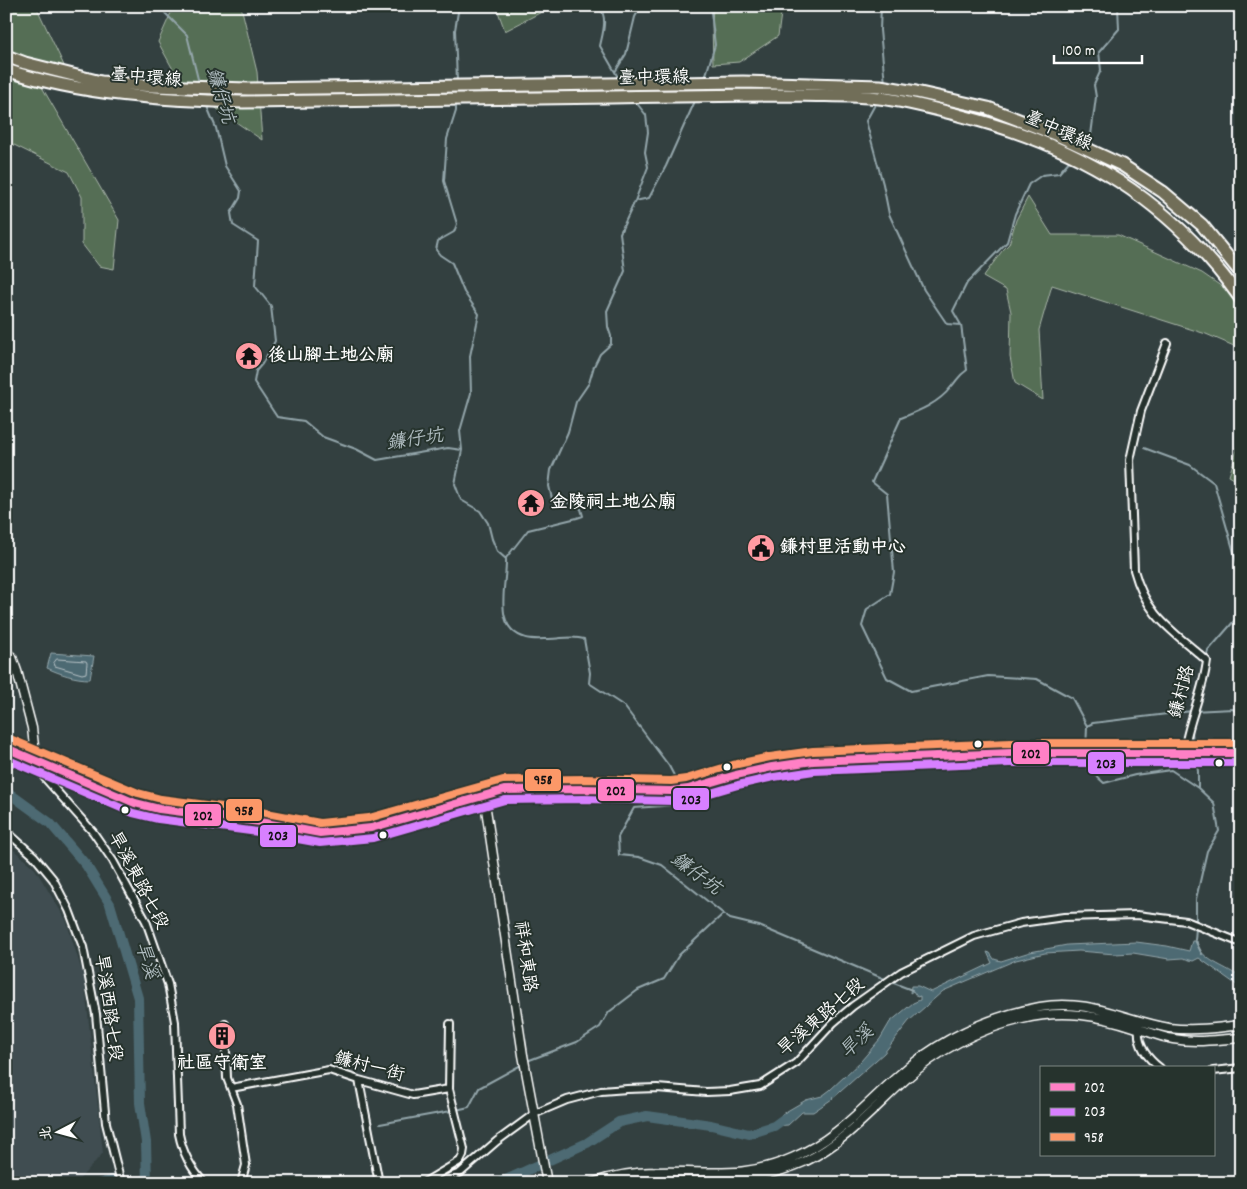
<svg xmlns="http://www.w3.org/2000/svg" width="1247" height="1189" font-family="Dekko,'LXGW WenKai TC',sans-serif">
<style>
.built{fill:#404d51}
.green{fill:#546e54;stroke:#aab6aa}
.water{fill:#4d6a73;stroke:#94a6ab}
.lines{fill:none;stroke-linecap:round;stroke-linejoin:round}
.shore{stroke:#b8c3c7;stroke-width:1}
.stream{stroke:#94a6ab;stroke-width:2}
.canal{stroke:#4d6a73;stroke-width:6}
.river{stroke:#4d6a73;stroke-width:10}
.minor-casing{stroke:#fff;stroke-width:10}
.tertiary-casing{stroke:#fff;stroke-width:11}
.motorway-casing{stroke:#fff;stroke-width:15}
.minor{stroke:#26332d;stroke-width:6}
.tertiary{stroke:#26332d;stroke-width:8}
.motorway{stroke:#716e59;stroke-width:11}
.bus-1-casing{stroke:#26332d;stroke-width:11}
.bus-2-casing{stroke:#26332d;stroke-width:11}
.bus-3-casing{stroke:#26332d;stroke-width:11}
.bus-1{stroke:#ff80c5;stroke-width:8}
.bus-2{stroke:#d880ff;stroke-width:8}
.bus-3{stroke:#fc9868;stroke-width:8}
.bus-dot{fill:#fff;stroke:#26332d;stroke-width:2}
.labels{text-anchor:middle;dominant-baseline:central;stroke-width:4;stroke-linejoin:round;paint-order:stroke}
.street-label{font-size:18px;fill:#fff;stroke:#26332d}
.poi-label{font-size:18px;font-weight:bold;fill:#fff;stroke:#26332d;text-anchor:start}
.water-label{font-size:19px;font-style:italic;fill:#afbcc0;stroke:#26332d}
.line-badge{stroke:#26332d;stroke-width:2}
.pale-badge-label{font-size:14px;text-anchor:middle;font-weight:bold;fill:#111}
</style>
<rect width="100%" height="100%" fill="#334040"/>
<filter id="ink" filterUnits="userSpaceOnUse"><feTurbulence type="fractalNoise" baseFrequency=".02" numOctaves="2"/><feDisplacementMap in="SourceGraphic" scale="10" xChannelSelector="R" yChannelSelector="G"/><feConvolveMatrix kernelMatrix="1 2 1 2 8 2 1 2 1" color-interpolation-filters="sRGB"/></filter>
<g filter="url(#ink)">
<path class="built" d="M6,843L35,869L66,920L84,978L103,1153L76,1183H6Z"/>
<path class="green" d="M6,6H36L67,72L39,82L119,220L114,269L99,266L82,244V197L69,172L6,141Z
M174,6H241L257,72L262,140L181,84L158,42Z
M496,6H553L505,31Z
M713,6H782L778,36L739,62L713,64L712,24Z
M1028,197L1052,235H1118L1202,273L1241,300V349L1206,334L1052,285L1039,330L1043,400L1015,383L1010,357L1011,312L1006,290L983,277L1002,251L1009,244L1016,220Z
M1241,437V483L1229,476Z"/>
<path class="water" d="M51,653L94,656L90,679C75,679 60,674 47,668Z
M1192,941H1197C1199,959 1222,965 1235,974L1236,972L1241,975V988L1199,958L1193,961L1183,958L1169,959L1133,953L1115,954L1079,951L1045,953L1016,960L943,991L909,1021L884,1053L832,1099L813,1112H802L788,1125L774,1126L782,1114L806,1100L822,1096L830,1090L861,1061L880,1039L890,1022L913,1003L920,1000V996L917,997L913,991L910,993L911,986H918L931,992L992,963L987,952L990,953L994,959L1001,961L1030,952L1067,945L1136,942L1167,946L1189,951Z"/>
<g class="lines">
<path class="shore" d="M57,659L86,661L87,663L86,673L82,674L55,666L54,663Z"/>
<path class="stream" d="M164,6L165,13L187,35L199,83
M599,6C608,18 603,32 600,46L615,72
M881,6L880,30L885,84
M705,78L715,45L711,12L716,6
M619,79L615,72L626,54L635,17L641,6
M457,81L455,30L459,6
M877,101L866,121L883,184L889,214L924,290L947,324L961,325
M456,103V111L447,139L444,181L457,224L454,232L438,241L436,250L440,255L452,263L464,292L479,314L470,356L471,393L460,431L462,450
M206,104L216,128L225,166L241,191L240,198L231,213L233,225L258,241L255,286L271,306L275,341L262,364L256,371L254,382L277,417L304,421L323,437L356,449L377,460L448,448L462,450L455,484L461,500L480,511L488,523L492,539L497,551L506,559C507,586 491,628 526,638C533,640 542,639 549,639C561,639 572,635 584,639L590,673L589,683L624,706L669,766L680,787
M1085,142L1091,135L1096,97L1094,85L1101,70L1099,52L1119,29L1118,6
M1071,159L1059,173L1042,175L1029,184L1015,214L1007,242L967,283L953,311L961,325L967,370C957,377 959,378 951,387C939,403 919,411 901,418L872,482L887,494L894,572L890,594L867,609L862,626L887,678L911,691L988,676L1037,679L1072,698L1087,726L1086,752
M635,201L648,167L645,152L648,132L646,115L635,101
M1144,448L1190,465L1214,483L1241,577
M506,558L528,530L577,518L583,516L581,509L575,502L559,503L552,499L549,486L551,470L568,432L576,402L589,383L594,366L600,354L611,344V336L608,327L607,311L625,271L620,233L635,201L649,198L666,166L695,101
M1206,658L1208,651L1241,613
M1087,726L1093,723L1192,711L1233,709L1241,716
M1192,728L1193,750
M1195,755L1198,771V787
M1086,756L1085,766L1104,783L1135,775L1171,770L1198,788L1214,803L1219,831L1207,851L1196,899V923
M682,792L687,801L678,805L634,808L618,837L619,855L639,857L662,865L730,919L759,926L887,980
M1196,928L1195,940L1202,954
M891,982L912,990
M527,1061L577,1042L600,1027L609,1012L638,990L664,979L679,955L723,914
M456,1110L469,1107L479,1088L523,1064
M380,1124L451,1111"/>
<path class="canal" d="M95,1183L111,1178L140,1183"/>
<path class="river" d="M6,791L50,823L86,865L110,904L138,998L140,1103L146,1142L147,1183
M499,1183L587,1143L619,1122L647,1116L711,1125L749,1134L774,1126L785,1118"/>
<defs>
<path id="minor" d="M1167,343L1141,411L1130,460L1134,570C1147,618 1173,630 1207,661C1203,693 1188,721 1184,752
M27,758L93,832L113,861L146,921L168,984L175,1022L179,1134C183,1154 191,1168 204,1183
M6,831L34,856L53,879L69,910L83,947L96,1014L106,1123L121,1183
M225,1024L227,1078L237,1104L246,1165L241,1183
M1139,1028C1137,1045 1147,1058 1160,1068
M1213,1071L1241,1068
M359,1080L379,1183
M231,1088L329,1070L359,1080L413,1095L449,1089
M423,1183L460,1161L463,1155L464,1149L449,1089L450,1024
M436,1183L460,1173L497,1141L534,1114L567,1100L601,1091L627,1089L657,1088L706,1092L730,1091L760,1086L796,1063L833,1023L853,1006L901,972L974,936L1021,923L1064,917L1137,915L1186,921L1241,943"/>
<path id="tertiary" d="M6,652L12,657L17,671L32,728L34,746L27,758
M6,748L135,803L159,809L260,822L320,833L371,828L504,790L584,789L671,791L688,789L736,775L772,767L813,761L1010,753H1241
M484,796L523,1055L547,1183
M592,1183C612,1176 633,1172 655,1172C705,1170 743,1180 792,1158C836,1140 864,1106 899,1075C939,1040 988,1017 1040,1007C1088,998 1124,1020 1169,1028C1193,1031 1217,1028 1241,1025
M623,1183C658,1178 691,1182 726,1181C753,1179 781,1172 806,1161C845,1142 874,1108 905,1080C938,1050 979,1029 1022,1019C1062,1009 1098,1015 1137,1028C1149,1032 1160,1037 1173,1039C1196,1043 1218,1040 1241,1038"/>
<path id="motorway" d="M6,56L25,63L101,82L153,86L248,89L743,82L880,86L916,92L988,108L1055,134L1122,165L1163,192L1202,225L1241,273
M6,70C83,95 163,100 243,102C366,100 489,99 612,97C674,96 736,95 799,95C825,96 852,95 879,98C907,101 935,109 962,116C1080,146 1169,199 1241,299"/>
</defs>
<use href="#minor" class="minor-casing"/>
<use href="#tertiary" class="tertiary-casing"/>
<use href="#motorway" class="motorway-casing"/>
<use href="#minor" class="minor"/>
<use href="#tertiary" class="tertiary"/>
<use href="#motorway" class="motorway"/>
<defs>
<path id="bus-1" d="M6,748L135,803L159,809L260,822L320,833L371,828L504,790L584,789L671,791L688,789L736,775L772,767L813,761L1010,753H1241"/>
<path id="bus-2" d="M6,759L133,813L158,819L258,832L320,843L373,838L505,800L584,799L672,801L690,799L738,785L774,777L814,771L1010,763H1241"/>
<path id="bus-3" d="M10,739L138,793L161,799L261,812L320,823L369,818L503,780L584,779L671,781L686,779L733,765L770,757L813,751L1010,743H1241"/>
</defs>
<use href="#bus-1" class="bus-1-casing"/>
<use href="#bus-2" class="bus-2-casing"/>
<use href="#bus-3" class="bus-3-casing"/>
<use href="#bus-1" class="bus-1"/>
<use href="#bus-2" class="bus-2"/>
<use href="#bus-3" class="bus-3"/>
</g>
</g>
<defs>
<symbol id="temple-disc" viewBox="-11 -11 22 22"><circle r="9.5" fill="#ff9aa2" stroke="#26332d"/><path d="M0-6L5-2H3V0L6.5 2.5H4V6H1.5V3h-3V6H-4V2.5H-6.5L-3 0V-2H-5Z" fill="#111"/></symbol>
<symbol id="civic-disc" viewBox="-11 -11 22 22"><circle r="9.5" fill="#ff9aa2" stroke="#26332d"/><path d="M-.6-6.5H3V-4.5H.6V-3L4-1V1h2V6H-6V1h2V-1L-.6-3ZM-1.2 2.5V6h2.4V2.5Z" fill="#111"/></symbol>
<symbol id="building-disc" viewBox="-11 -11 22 22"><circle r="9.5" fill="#ff9aa2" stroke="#26332d"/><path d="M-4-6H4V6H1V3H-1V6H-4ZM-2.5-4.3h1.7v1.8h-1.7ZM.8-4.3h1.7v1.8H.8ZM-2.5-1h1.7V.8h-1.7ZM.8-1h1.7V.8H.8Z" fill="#111"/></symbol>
</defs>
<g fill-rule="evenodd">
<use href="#temple-disc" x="233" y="340" width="32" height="32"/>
<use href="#temple-disc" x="515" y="487" width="32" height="32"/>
<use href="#civic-disc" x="745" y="532" width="32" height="32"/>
<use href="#building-disc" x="206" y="1020" width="32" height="32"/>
</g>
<g class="bus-dot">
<circle cx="978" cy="744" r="4.5"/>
<circle cx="1219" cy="763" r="4.5"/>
<circle cx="727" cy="767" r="4.5"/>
<circle cx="125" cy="810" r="4.5"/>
<circle cx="383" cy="835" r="4.5"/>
</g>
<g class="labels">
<g class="street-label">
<text transform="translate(146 79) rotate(5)">臺中環線</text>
<text transform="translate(654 79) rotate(-1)">臺中環線</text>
<text transform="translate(1058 132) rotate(24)">臺中環線</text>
<text transform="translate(1183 692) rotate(-75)">鎌村路</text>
<text transform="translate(137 881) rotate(62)">旱溪東路七段</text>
<text transform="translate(524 957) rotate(82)">祥和東路</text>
<text transform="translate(107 1008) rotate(82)">旱溪西路七段</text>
<text transform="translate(822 1018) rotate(-41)">旱溪東路七段</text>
<text transform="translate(369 1068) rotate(15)">鐮村一街</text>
</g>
<g class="poi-label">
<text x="268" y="356">後山腳土地公廟</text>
<text x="550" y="503">金陵祠土地公廟</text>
<text x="780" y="548">鎌村里活動中心</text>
<text x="222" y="1064" text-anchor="middle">社區守衛室</text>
</g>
<g class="water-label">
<text transform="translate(219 96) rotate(74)">鐮仔坑</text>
<text transform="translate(415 441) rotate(-8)">鐮仔坑</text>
<text transform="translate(695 875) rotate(37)">鐮仔坑</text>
<text transform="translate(145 961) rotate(73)">旱溪</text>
<text transform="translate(858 1043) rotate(-44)">旱溪</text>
</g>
</g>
<g class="line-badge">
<rect x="1012" y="741" width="38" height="24" rx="5" fill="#ff80c5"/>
<rect x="1087" y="751" width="38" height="24" rx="5" fill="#d880ff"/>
<rect x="524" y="768" width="38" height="24" rx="5" fill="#fc9868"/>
<rect x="597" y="778" width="38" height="24" rx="5" fill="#ff80c5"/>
<rect x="672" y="787" width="38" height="24" rx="5" fill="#d880ff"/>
<rect x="225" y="798" width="38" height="24" rx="5" fill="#fc9868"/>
<rect x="184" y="803" width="38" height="24" rx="5" fill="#ff80c5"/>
<rect x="259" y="824" width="38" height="24" rx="5" fill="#d880ff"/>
</g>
<g class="pale-badge-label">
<text x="1031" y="758">202</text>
<text x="1106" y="768">203</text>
<text x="543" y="784">958</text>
<text x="616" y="795">202</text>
<text x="691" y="804">203</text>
<text x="244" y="815">958</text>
<text x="203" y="820">202</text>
<text x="278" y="840">203</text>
</g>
<rect width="1247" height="1189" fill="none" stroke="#26332d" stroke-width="25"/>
<rect x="12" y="12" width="1222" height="1164" fill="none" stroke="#fff" stroke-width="2" filter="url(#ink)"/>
<rect x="1040" y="1066" width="175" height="90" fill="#26332d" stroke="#7d8581"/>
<rect x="1050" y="1083" width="25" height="8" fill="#ff80c5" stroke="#7d8581"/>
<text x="1084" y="1092" font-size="15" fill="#ffffff">202</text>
<rect x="1050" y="1108" width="25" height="8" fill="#d880ff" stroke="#7d8581"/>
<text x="1084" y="1116" font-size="15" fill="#ffffff">203</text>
<rect x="1050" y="1133" width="25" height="8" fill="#fc9868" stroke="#7d8581"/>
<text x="1084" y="1142" font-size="15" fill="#ffffff">958</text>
<g transform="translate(58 1132) rotate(264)" stroke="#26332d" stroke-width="4" paint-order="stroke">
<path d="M0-4L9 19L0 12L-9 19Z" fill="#ffffff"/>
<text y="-8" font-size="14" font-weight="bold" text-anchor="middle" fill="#ffffff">北</text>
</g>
<path d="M1054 55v8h88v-8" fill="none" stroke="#ffffff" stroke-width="2.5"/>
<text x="1062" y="55" font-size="15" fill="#ffffff" stroke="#26332d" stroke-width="4" paint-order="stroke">100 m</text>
</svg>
